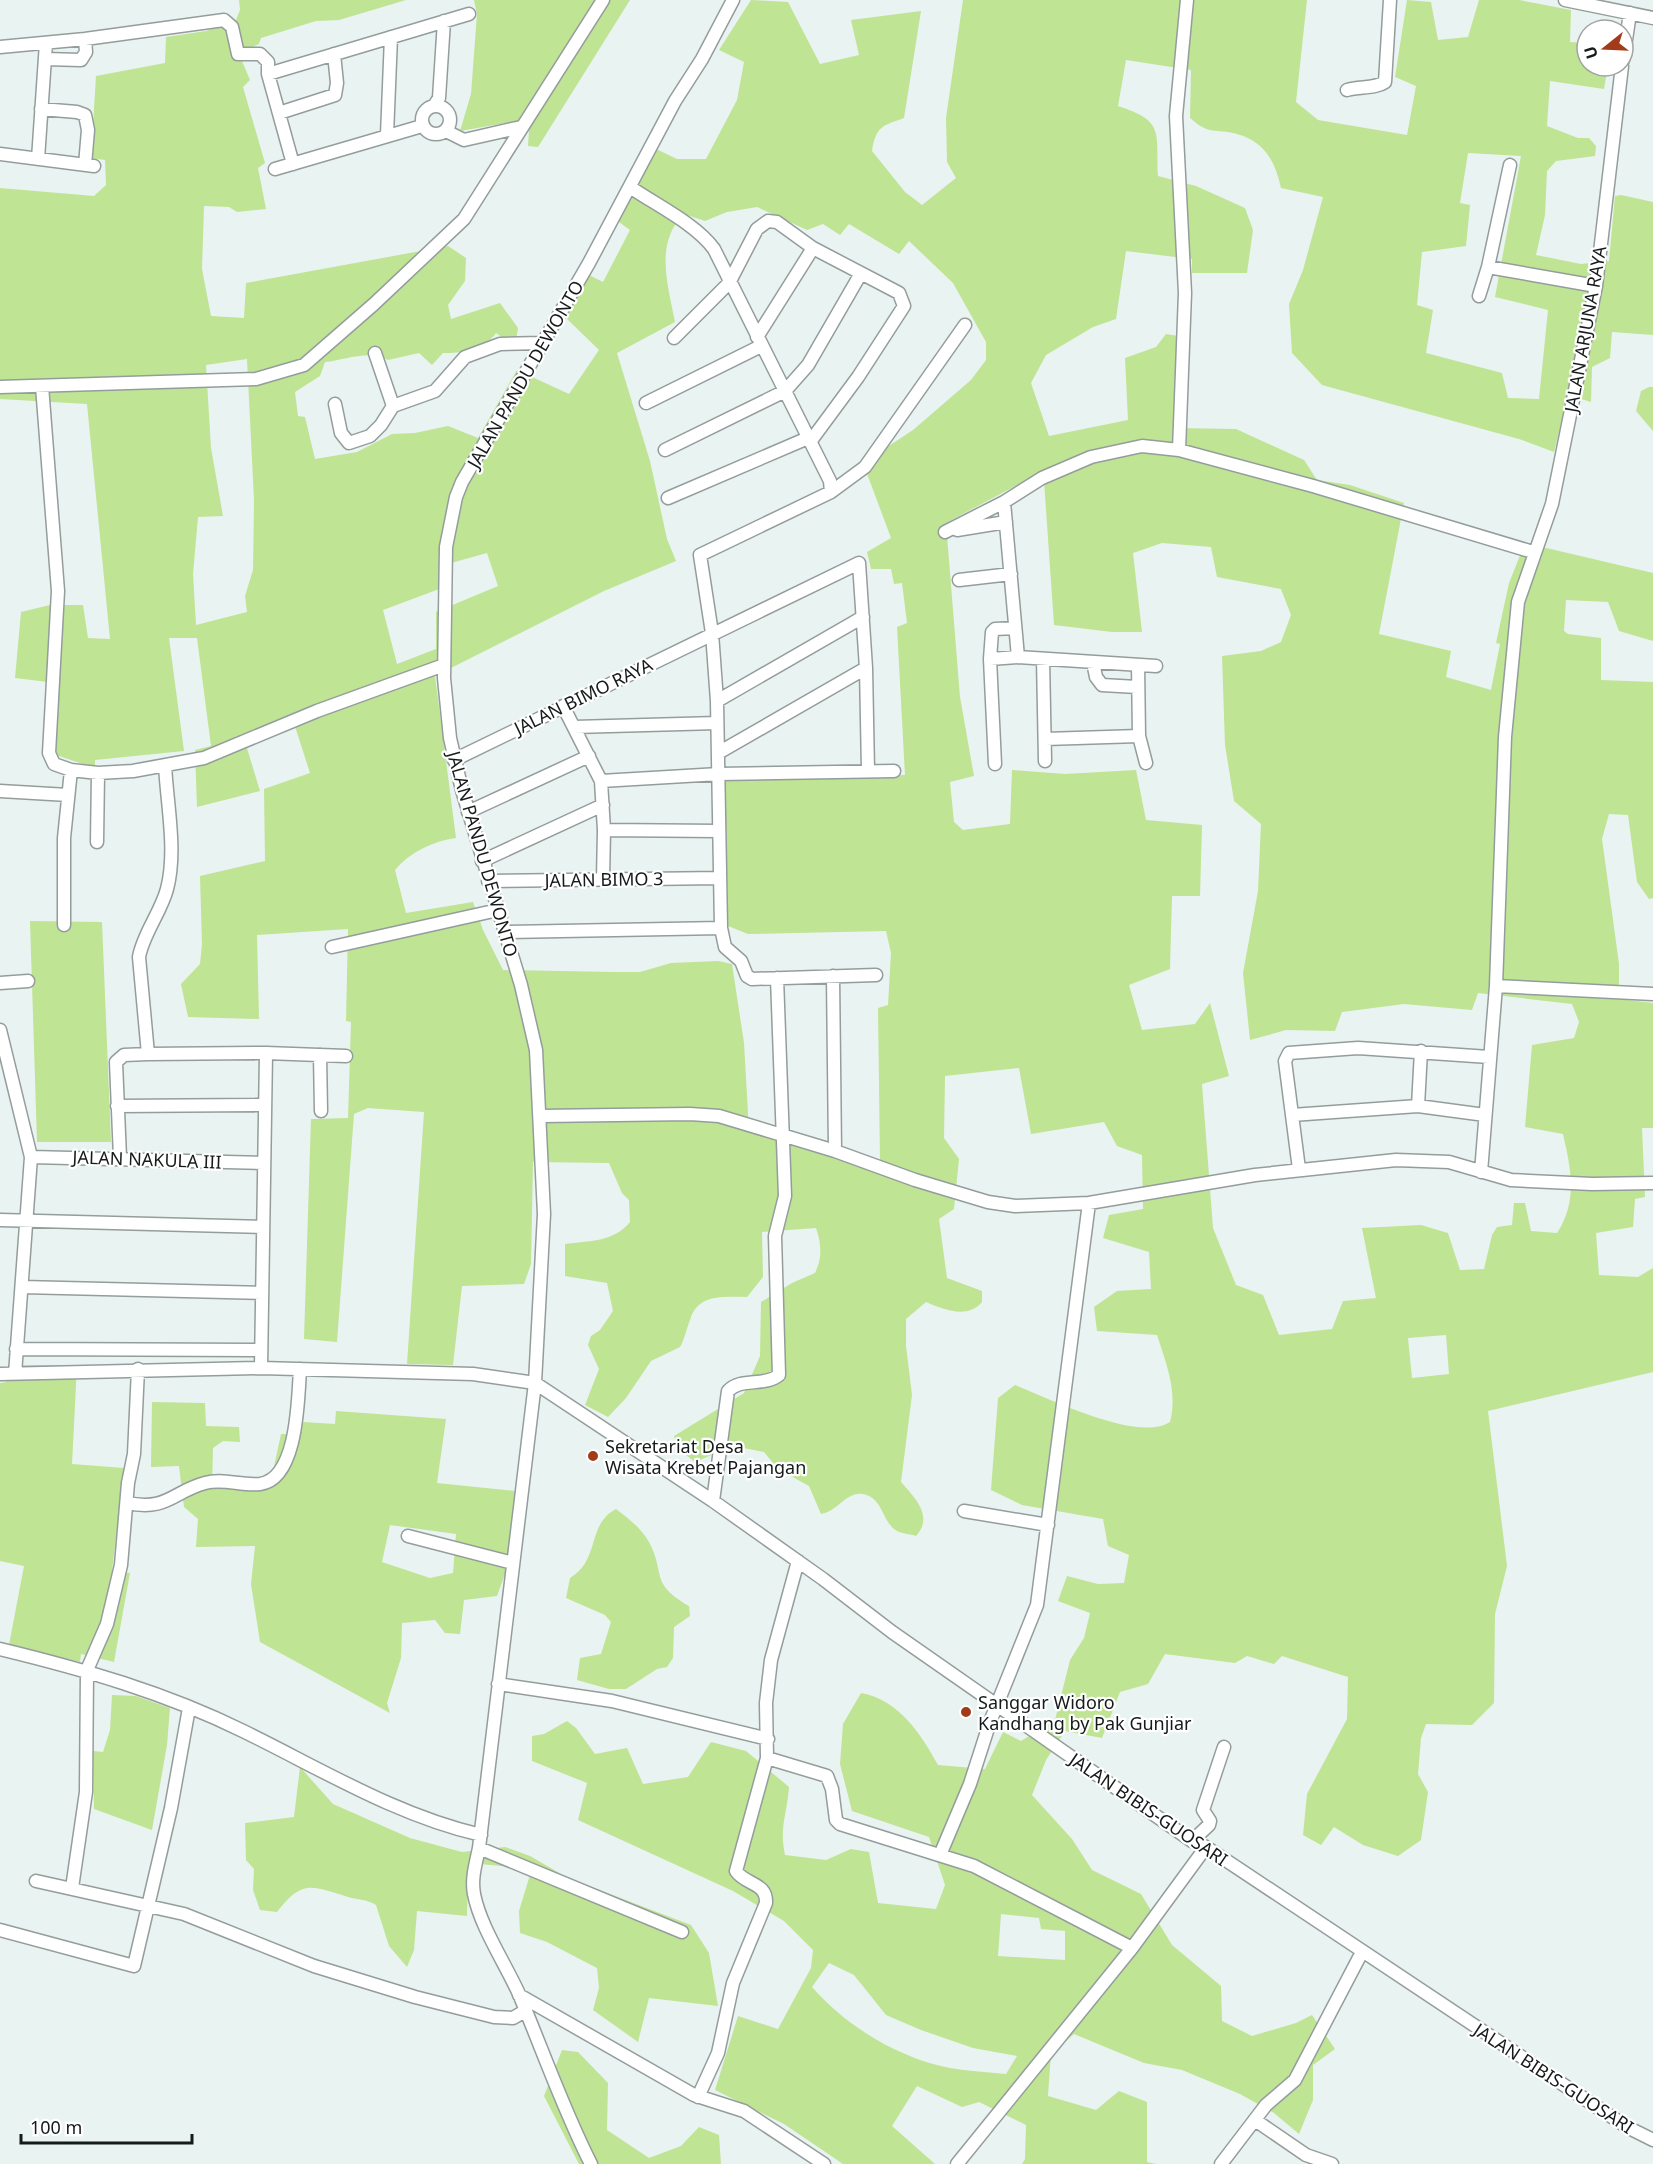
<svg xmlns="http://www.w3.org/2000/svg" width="1653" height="2164" font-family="'Noto Sans',sans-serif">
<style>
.green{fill:#bfe494;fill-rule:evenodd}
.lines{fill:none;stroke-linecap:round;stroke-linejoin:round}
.minor-casing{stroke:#949d9c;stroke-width:15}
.minor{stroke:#fff;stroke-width:12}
.poi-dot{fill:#a23b19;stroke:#fff;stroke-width:2}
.labels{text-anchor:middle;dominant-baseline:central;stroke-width:4.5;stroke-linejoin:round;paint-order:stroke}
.street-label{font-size:18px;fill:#161a1a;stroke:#fff}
.poi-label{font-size:18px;fill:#161a1a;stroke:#fff;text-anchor:start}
</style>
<rect width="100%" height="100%" fill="#e9f3f2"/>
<path class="green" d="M239,0H406L339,20L316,21L261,38L259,44L246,50L242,61L250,80L243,87L265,163L258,168L266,209L237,212L229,207L204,206L202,269L211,316L244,318L246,283L448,246L466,258L465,281L448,305L451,319L500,303L518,328L515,347L496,333C486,348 460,354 443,353L432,365L419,353L388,360C371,349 344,360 325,362L320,376L295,392L298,416L305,417L315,459L357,452L392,434L415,433L448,426L478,438L517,370L569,394L599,350L564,316L589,275L603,282L630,230L619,222L656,149L677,159H706L737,100L744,62L719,50L751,0L788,2L820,64L859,55L851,20L921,11L904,118C882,126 876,126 872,151L905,192L922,205L956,178L947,162L946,118L963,0H1307L1296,102L1318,120L1407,135L1416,86L1395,77L1407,0L1431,2L1438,40L1468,37L1479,0H1519L1571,10L1570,42L1587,43V66H1608L1604,89L1550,81L1547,126L1578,138H1589L1596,146L1595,156L1556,161L1547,171L1545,215L1536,255L1581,264L1609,261L1615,196L1621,195L1653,202V335L1612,332L1610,358L1592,367L1591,402L1568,395L1554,452L1519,439L1322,385L1292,353L1289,304L1303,270L1323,197L1281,188C1275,161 1265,142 1237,134C1215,128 1210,136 1190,118L1191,70L1126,60L1118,106C1165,121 1156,132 1158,176L1196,186L1245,208L1253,230L1247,273H1192V259L1126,251L1116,319L1093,327L1046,355L1031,383L1049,436L1128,420L1125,358L1156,347L1166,334L1178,336L1176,428L1236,429L1304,460L1317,480L1350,485L1404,503L1379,634L1451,651L1446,677L1491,690L1500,644L1496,643L1509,583L1525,543L1653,573V641L1619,631L1608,602L1566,600L1564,631L1568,634L1601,638V680L1653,682V898L1649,899L1637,882L1628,815L1609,814L1602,839L1619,964V999L1653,1003V1128H1642L1645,1197L1635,1199L1633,1227L1596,1233L1599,1275L1638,1277L1653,1268V1372L1488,1411L1507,1566L1495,1614L1494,1703L1472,1725L1426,1724L1421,1738L1418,1774L1428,1792L1421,1840L1398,1856L1363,1845L1334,1827L1321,1845L1303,1835L1307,1794L1347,1719L1348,1677L1282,1656L1274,1664L1247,1656L1235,1663L1165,1654L1148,1684L1120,1692L1102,1738L1065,1731L1046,1760L1032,1795L1072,1839L1092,1870L1141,1894L1172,1945L1221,1986L1222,2021L1252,2036L1296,2023L1312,2015L1335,2049L1313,2065V2100L1299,2134L1274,2113L1240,2094L1182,2070L1144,2063L1074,2034L1051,2053L1048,2096L1096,2110L1119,2091L1147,2102V2162L1156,2164H1022L1025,2159L1026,2125L979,2102L962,2107L917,2086L892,2126L935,2164H843L784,2124L715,2090L738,2016L778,2029L811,1968L813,1950L784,1921L733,1891L578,1820L587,1783L532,1761V1736L544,1734L567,1721L576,1728L595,1754L627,1748L643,1784L688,1777L711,1742L746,1751L789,1787C787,1815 779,1827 785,1855L826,1860L851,1849L869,1852L878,1903L936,1909L945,1885L929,1837L852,1811L840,1764L843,1724L861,1693C899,1700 921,1734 938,1765L985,1769L1003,1732L1021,1741L1055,1720L1070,1660L1084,1638L1090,1613L1058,1601L1067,1576L1098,1584L1124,1583L1129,1555L1108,1546L1103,1519L1022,1505L991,1490L998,1398L1015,1385C1049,1398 1138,1443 1170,1422C1178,1392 1166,1363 1157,1335L1097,1331L1094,1307L1117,1291L1151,1289L1149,1252L1103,1238L1109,1215L1143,1209L1142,1155L1117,1146L1104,1122L1031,1134L1019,1068L945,1076L944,1138L959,1159L954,1209L939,1219L947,1278L982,1291V1302C968,1319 944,1310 926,1302L906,1319V1346L912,1395L901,1482C915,1498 934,1516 916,1536C910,1534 903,1534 897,1531C882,1523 883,1496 862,1494C846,1492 837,1512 821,1514L809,1486L778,1469L764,1452L733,1446L695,1462L678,1449L674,1436L744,1393L760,1356L761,1302L792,1283L815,1273C823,1257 821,1243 816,1228L762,1232L763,1277L747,1297C724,1297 698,1293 690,1320C686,1330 685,1338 680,1347L651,1361L626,1398L608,1417L585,1405L599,1369L588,1345L591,1336L600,1330L613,1311L607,1283L565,1276V1244C589,1241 614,1242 630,1222L629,1200L622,1193L609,1163L533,1162L531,1264L524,1284L462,1286L453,1365L407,1364L424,1112L368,1108L354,1114L337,1342L304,1339L311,1119L348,1118L351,1022L346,1021L348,929L257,935L259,1019L188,1017L181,984L200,964L202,944L200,876L265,861L264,789L310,773L291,714L243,735L260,791L197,807L195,750L211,746L197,638H169L184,751L95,760V768L59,756L43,754L48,682L15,678L21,612L50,605H83L88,638L110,639L87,404L0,399V188L94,196L106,185L105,160L91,158L96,76L165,63L166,37L206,31L236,20L240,10ZM1468,153L1521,156L1495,297L1548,310L1539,399L1508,398L1502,373L1426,353L1433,310L1417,305L1422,252L1466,246L1470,205L1460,203ZM757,207L807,230L823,224L840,235L849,224L899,254L909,241L953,283L986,342V360L971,380L913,430L863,463L891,538L867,552L871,569H891L894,584L902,583L907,623L897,627L905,775L725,780L728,926L748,934L886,931L891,953L888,1005L878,1008L880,1161L877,1171L749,1131L744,1043L732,964L718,961L671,963L640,972H614L503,970L483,930L473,902L406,913L395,870C410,852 433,841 456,838L435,676L604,591L676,561L667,539L650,461L617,353L675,322C668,285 654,243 684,214L705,221L727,212ZM247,359L254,500L253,570L245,596L247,612L196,625L193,574L198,517L223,516L211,448L206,365ZM1032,477L1044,481L1054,625L1112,632H1142L1133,553L1162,543L1211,547L1217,577L1281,589L1291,615L1281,642L1261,651L1222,656L1225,745L1234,801L1261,824L1258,891L1243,973L1250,1040L1286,1030L1335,1031L1342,1012L1404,1004L1472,1010L1478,993L1572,1004L1579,1022L1574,1038L1532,1045L1525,1127L1563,1134C1571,1169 1578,1201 1557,1233L1531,1231L1525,1203H1514L1512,1225L1497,1227L1492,1235L1484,1269L1460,1270L1448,1233L1421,1225L1362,1228L1376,1298L1343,1301L1332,1329L1279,1335L1263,1295L1236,1285L1213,1228L1202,1084L1229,1076L1210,1003L1195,1024L1142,1030L1129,985L1170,969L1172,896H1200L1202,825L1146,820L1136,770L1065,774L1012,770L1010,824L963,830L954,822L950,782L974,776L960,697L946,523ZM487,553L498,586L436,612V649L397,664L383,610L450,585L451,563ZM1446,1335L1449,1374L1412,1378L1408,1338ZM1001,1914L1039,1918L1041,1929L1065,1931V1960L998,1956ZM829,1963L854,1975L886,2015L921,2030L973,2048L1017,2056L1006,2074C988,2072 968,2071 950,2068C898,2058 846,2026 812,1987Z
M474,0H630L538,147L528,146L529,130L517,121L460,131L471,94L477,14Z
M1649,387H1653V431L1636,411L1641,391Z
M30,921L102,922L111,1142H37Z
M8,1365H77L72,1464L124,1468L112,1571L130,1573L114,1662L81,1654L80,1662L9,1645L24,1566L0,1561V1383L6,1382Z
M152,1402L205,1403L206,1426L239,1427L240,1442L223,1441L213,1448L212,1488L269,1490L281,1434H299L303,1422L335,1424L336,1411L446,1419L437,1483L516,1491L505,1574L497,1596L464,1600L460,1634L445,1633L435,1620L402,1623L401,1658L387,1703L390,1713L260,1642L251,1584L255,1546L196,1547L198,1519L184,1507L179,1466L151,1467ZM390,1525L456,1534L453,1573L430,1578L382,1562Z
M616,1509C628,1518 641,1528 649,1542C666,1574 649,1583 689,1606L690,1616L674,1627L673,1658L667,1667L657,1669L626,1689H609L577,1680L580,1658L601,1654L611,1622L605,1615L566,1598L570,1578C601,1559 586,1525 616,1509Z
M112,1695L136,1696L170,1708L167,1745L152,1830L94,1809L93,1751L103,1752L110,1730Z
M300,1767L333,1804L410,1838L462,1852L505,1847L530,1856L568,1878L691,1925L709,1953L718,2006L649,1998L638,2042L593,2010L599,1988L597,1968L547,1942L520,1933L519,1911L530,1875L513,1867L468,1863L467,1916L417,1911L414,1950L407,1967L389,1946L376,1905C366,1899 359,1900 348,1897C311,1886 303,1879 277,1912L260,1910L253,1890L254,1869L246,1860L245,1823L294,1817Z
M562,2050L578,2052L608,2083L607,2130L649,2158L681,2146L699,2127L719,2135L721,2164H579L544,2096Z"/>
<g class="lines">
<defs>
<path id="minor" d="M1565,0L1653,18
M0,47L85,39L224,20L232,27L238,54H260L268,62V74L293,164
M45,59L81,60L86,52L85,39
M1623,60L1630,13
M268,74L469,14
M1347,90C1359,86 1375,89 1385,82L1390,0
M422 120a14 14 0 1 1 28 0a14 14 0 1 1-28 0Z
M434,106L439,98L444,21
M41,109L77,112L85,115L88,130L85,165
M279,113L335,95L337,83L334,54
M446,131L464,140L521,127
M387,135L391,37
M0,154L94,166
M38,159L46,43
M275,169L422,126
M630,187C656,205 696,224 714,249L830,481L831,492
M1488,267L1510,165
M1479,296L1488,267L1596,286
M757,337L813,248
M674,338L729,283L757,229L768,221L777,222L813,248L899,293L904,306L858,377L810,442
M375,353L393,406
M42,386L58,591L49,753L54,764L71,770L64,838V925
M0,387L256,379L304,365L374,304L464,219L603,0
M646,403L761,346
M335,404L341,433L349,443L370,436L381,425L393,406L435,391L465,357L500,344L541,343
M665,450L785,391L808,365L860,275
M1179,450L1185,293L1176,116L1187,0
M668,498L808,438
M1004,502L1018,657
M957,530L1006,522
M945,532L1004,502L1042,478L1091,457L1142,446L1179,450L1313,486L1533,552
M959,580L1011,574
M990,659L992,632L995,629L1015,628
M1043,659L1045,761
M1093,662L1096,677L1102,685L1137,687
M1138,665L1139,736L1146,763
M717,701L863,617
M563,706L601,781L604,830L603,879
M574,727L717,723
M1045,739L1139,736
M718,753L866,668L868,771
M454,760L859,563L866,668
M995,764L990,659L1018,657L1156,666
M71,770L98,773L133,771L204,758L317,711L444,665
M601,781L719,774L894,771
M0,791L68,795
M468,812L589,756
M604,830L719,831
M97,842L98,773
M482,861L603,805
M488,881L720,878
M505,932L721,928
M332,947L498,910
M876,975L752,979L747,976L741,961L725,947L721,928L717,701L712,633L700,555L831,492L865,467L965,325
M833,976L835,1151
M0,983L28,981
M1496,986L1653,994
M0,1030L31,1157L15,1374
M148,1054L266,1053L346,1056
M320,1055L321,1111
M117,1106L265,1105
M1418,1106L1421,1051
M1292,1115L1418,1106L1485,1115
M541,1116L690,1114L719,1116L835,1151L915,1180L988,1202L1015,1206L1089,1203L1255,1175L1396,1160L1449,1162L1511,1180L1592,1184L1653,1183
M31,1157L264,1163
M120,1158L116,1062L124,1055L148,1054L139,957C143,934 161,912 167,889C177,851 167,805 165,765
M1299,1169L1285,1061L1289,1053L1358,1048L1489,1057
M1481,1172L1496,986L1505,737L1518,602L1552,504L1596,286L1622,66
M0,1220L263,1227
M22,1287L262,1293
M16,1349L261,1350
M261,1368L266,1053
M0,1374L261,1368L473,1374L535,1383L713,1501L823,1579L892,1632L1192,1841L1206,1847L1627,2127L1653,2140
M713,1501L728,1391C741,1377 764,1387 779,1375L775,1236L785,1196L777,978
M127,1503C168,1511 172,1492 205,1483C223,1478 241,1486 260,1484C298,1479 298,1398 300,1369
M964,1511L1048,1525
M408,1536L513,1563
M0,1649C83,1669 166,1693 243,1731C321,1769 395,1815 481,1835
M498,1684L612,1701L768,1739
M767,1758L827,1776L832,1789L836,1820L840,1824L974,1866L1132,1948
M1192,1841L1209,1825L1210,1821L1203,1810L1224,1747
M479,1848L682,1932
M940,1855L970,1784L990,1722L1037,1605L1089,1203
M36,1881L184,1914L314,1966L415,1997L494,2017L513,2018L525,2011
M72,1888L86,1792L87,1670L107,1624L121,1565L128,1483L134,1454L138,1369
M0,1930L134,1966L171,1808L189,1708
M519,1995L694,2095L744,2111L824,2164
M698,2097L718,2053L733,1983L766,1903C767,1882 745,1885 736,1871L767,1758L766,1703L771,1660L798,1561
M1255,2120L1306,2155L1332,2164
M591,2164C563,2109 543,2051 519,1994C505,1963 480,1926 474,1894C471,1878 476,1863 479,1848L535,1383L544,1214L536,1050L521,985L462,790L450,738L444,678L446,547L456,497L462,482L589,263L675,101L702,59L733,0
M957,2164L1132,1948L1206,1847
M1221,2164L1266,2105L1295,2080L1362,1952"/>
</defs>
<use href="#minor" class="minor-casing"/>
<use href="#minor" class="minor"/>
</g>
<g class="poi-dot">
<circle cx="593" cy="1456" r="6"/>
<circle cx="966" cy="1712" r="6"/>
</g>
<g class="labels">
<g class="street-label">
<text transform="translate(1585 329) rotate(-80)">JALAN ARJUNA RAYA</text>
<text transform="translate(525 374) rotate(-60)">JALAN PANDU DEWONTO</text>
<text transform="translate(583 696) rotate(-26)">JALAN BIMO RAYA</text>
<text transform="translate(483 854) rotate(74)">JALAN PANDU DEWONTO</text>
<text transform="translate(604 879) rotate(-1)">JALAN BIMO 3</text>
<text transform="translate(147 1159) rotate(2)">JALAN NAKULA III</text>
<text transform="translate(1149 1809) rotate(34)">JALAN BIBIS-GUOSARI</text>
<text transform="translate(1554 2078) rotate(33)">JALAN BIBIS-GUOSARI</text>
</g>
<g class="poi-label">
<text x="605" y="1446">Sekretariat Desa<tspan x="605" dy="21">Wisata Krebet Pajangan</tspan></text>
<text x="978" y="1702">Sanggar Widoro<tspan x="978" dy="21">Kandhang by Pak Gunjiar</tspan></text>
</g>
</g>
<g transform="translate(1605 48) rotate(252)"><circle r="28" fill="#ffffff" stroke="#a2a3a3" stroke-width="1.5"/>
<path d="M0-4.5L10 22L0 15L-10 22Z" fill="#a23b19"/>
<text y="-9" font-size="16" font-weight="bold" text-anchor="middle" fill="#161a1a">U</text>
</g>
<path d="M21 2134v9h171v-9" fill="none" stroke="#161a1a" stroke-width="3"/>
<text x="30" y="2134" font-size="18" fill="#161a1a" stroke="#ffffff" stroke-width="4.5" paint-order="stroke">100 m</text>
</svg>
